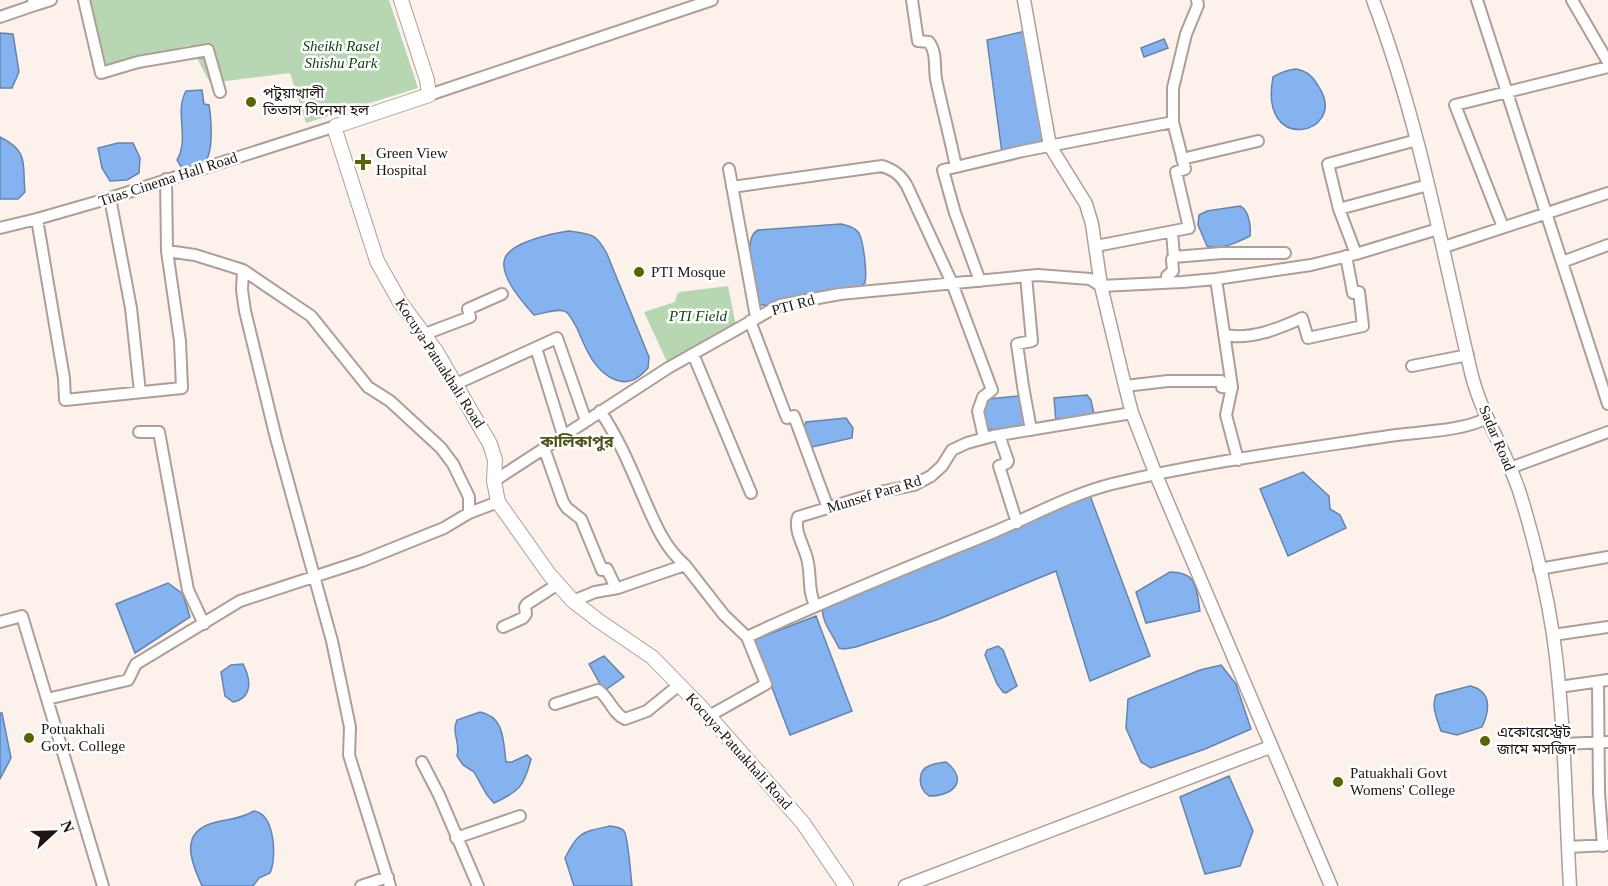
<svg xmlns="http://www.w3.org/2000/svg" width="1608" height="886" font-family="'Times New Roman','Noto Sans Bengali',serif">
<style>
.green{fill:#b6d7b2}
.water{fill:#84b3f0;stroke:#6584ad;stroke-width:1.5}
.lines{fill:none;stroke-linecap:round;stroke-linejoin:round}
.minor-casing{stroke:#b09e96;stroke-width:14}
.tertiary-casing{stroke:#b09e96;stroke-width:15}
.secondary-casing{stroke:#b09e96;stroke-width:16}
.minor{stroke:#fff;stroke-width:10}
.tertiary{stroke:#fff;stroke-width:12}
.secondary{stroke:#fff;stroke-width:14}
.poi-dot{fill:#5c6300;stroke:#fff;stroke-width:2}
.labels{text-anchor:middle;dominant-baseline:central;stroke-width:5;stroke-linejoin:round;paint-order:stroke}
.park-label{font-size:15px;font-style:italic;fill:#0c460b;stroke:#fff}
.poi-label{font-size:15px;fill:#1c1512;stroke:#fff;text-anchor:start}
.street-label{font-size:15px;fill:#1c1512;stroke:#fff}
.neighbourhood-label{font-size:16px;font-weight:bold;fill:#4e5419;stroke:#fff}
</style>
<rect width="100%" height="100%" fill="#fdf1ec"/>
<path class="green" d="M89,0H389L418,88L306,123L290,73L210,83L190,45L105,67Z
M728,286L736,326L668,364L644,312L675,302L677,294L680,292Z"/>
<path class="water" d="M1026,31L1045,143L1002,153L987,40Z
M0,33L13,34L19,72L12,88H0Z
M1164,39L1168,48L1144,57L1141,48Z
M1296,69C1308,71 1314,78 1320,89C1347,134 1258,156 1273,77C1281,72 1287,70 1296,69Z
M202,90L204,104L209,105C211,116 214,153 205,161C200,165 189,167 183,170L177,160C190,138 174,112 186,91Z
M0,137C30,152 22,164 25,192L18,199H0Z
M118,143H133L140,158L139,173L127,180L110,181L102,168L98,148Z
M1240,206C1249,210 1251,226 1250,236C1238,242 1220,251 1207,246L1198,225L1199,215L1207,211Z
M841,224C848,226 855,227 859,233C864,244 867,272 865,283L859,289L767,305H760L758,302C755,286 741,238 758,230Z
M569,231C591,234 596,233 607,254L649,357L648,368C639,378 630,385 616,380C594,372 585,347 577,328C574,323 571,316 566,312C559,307 542,314 534,315C523,303 498,275 505,258C511,242 554,233 569,231Z
M1087,395L1091,400L1094,414L1056,422L1054,398Z
M1018,396L1021,397L1028,425L996,430L986,429L982,409L988,399Z
M846,418L853,428L852,438L812,447L809,445L804,427L806,422Z
M1303,472L1329,496L1330,509L1340,515L1346,528L1288,556L1260,489Z
M1089,493L1150,656L1090,681L1056,571L939,619L856,647L844,649L839,648C834,636 820,620 823,608Z
M1170,572C1198,572 1196,588 1200,611L1146,623L1136,592Z
M168,583L183,594L190,617L135,653L116,604Z
M816,616L852,711L790,735L754,640Z
M998,646L1003,650L1017,686L1006,693L1003,692L997,684L985,655L987,650Z
M604,656L624,677L604,691L589,664Z
M243,664C251,679 253,698 233,702L225,696L221,672L231,665Z
M1221,665L1236,684L1251,729L1205,749L1151,768L1141,762L1126,728L1128,699L1200,670Z
M1470,686C1492,691 1490,710 1482,727L1457,735L1441,731C1437,719 1431,706 1436,695Z
M480,712C505,717 503,741 506,762H512L527,755L531,759C524,786 520,791 494,803L487,795L474,772L463,765L457,756C461,743 451,734 457,720Z
M0,713H2L11,758L0,779Z
M946,762C969,780 954,796 929,796C918,788 916,770 931,765C936,763 941,763 946,762Z
M1229,776L1253,831L1240,866L1205,874L1180,797Z
M254,811C275,814 277,858 270,873L259,878L253,886H202C192,863 178,833 213,823C228,819 241,819 254,811Z
M610,826C615,827 621,827 624,831C628,836 631,877 632,886H574L565,858C578,832 582,832 610,826Z"/>
<g class="lines">
<defs>
<path id="minor" d="M33,0L35,5L51,0
M84,0L101,73L138,62L208,50L220,92
M912,0L918,41L929,42C937,53 934,66 936,79C942,108 950,137 956,167L943,170L955,213L980,281
M1477,0L1608,404
M1572,0L1608,62
M0,17L35,5
M429,95L712,0
M1182,159L1258,141
M956,167L1023,151L1173,122V88L1186,34L1198,5L1197,0
M729,169L756,317
M732,187L882,166C894,170 901,175 907,186L952,283L992,390L983,397L978,411L984,438
M110,198L131,308L140,392
M1339,209L1428,185
M37,219L64,378L65,400L182,388L180,341L167,251L166,179
M1503,227L1455,105L1608,67
M0,228L37,219L110,198L336,126
M1096,246L1189,228L1176,172L1185,169L1173,122
M1444,247L1608,193
M167,251L195,255L243,270L311,316L368,387L390,401L441,448L453,464L469,497V513
M1356,254L1339,209L1328,164L1417,140
M1174,257L1222,253H1285
M1562,262L1608,245
M243,270L242,290L245,311L276,438L332,641L350,727L349,755L390,886
M1026,276L1032,341L1017,344L1023,386L1031,430
M1216,279L1232,387L1226,415L1238,460
M1167,283V276L1173,271L1172,259L1174,257L1172,232
M750,321L785,413L787,418L794,416L828,508
M425,334L470,317L468,309L502,294
M1224,335C1251,340 1278,329 1302,318L1308,338L1363,326L1359,292L1353,293L1346,256
M536,348L563,435
M693,354L751,493
M1412,366L1468,355
M456,384L557,338L586,421
M1125,386L1168,381H1221L1222,387L1232,388
M600,411C618,437 630,466 642,494C654,521 663,546 685,565
M139,432H159L188,590L204,624
M999,435L1008,461L1007,463L999,466L1017,523
M544,448L563,502L567,508L581,519L602,570L607,569L616,588
M1510,468L1608,432
M494,481L668,368L780,305L840,294L1038,275L1090,279L1101,286L1182,282L1216,279L1311,265L1356,254L1438,229
M1539,569L1608,557
M573,601L595,592L618,588L685,565L724,615L747,637
M815,605C808,591 811,578 808,563C806,548 793,532 798,517L880,492L914,485L931,476L942,466L952,450L967,443L993,436L1132,413
M0,622L22,616L47,699L128,680L136,664L240,601L362,561L444,528L469,513L498,502
M503,627L523,618L526,614L525,607L527,604L558,584
M1553,635L1608,627
M1598,682L1599,793L1603,846
M1559,687L1608,680
M47,699L103,886
M555,704L598,690C609,697 613,714 625,719L647,711L679,685
M709,716L766,684L747,637C828,599 911,566 994,532C1032,516 1072,494 1112,484C1203,462 1297,450 1389,436C1415,432 1466,431 1486,418
M1562,744L1608,742
M422,762L439,795L478,886
M456,838L520,816
M1568,847L1608,845
M361,886L388,877"/>
<path id="tertiary" d="M1024,0L1050,146L1086,204L1092,224L1101,286L1125,386L1132,413L1156,475L1331,886
M1373,0C1418,119 1441,244 1470,368C1480,415 1509,454 1522,500C1535,543 1546,589 1553,634C1565,717 1565,802 1570,886
M905,886L1270,747"/>
<path id="secondary" d="M401,0L427,80L429,95L336,126V133L377,261L400,302L436,351L490,444L495,460L494,481L498,502L549,574L573,601L599,621L652,657L700,706L803,823L846,886"/>
</defs>
<use href="#minor" class="minor-casing"/>
<use href="#tertiary" class="tertiary-casing"/>
<use href="#secondary" class="secondary-casing"/>
<use href="#minor" class="minor"/>
<use href="#tertiary" class="tertiary"/>
<use href="#secondary" class="secondary"/>
</g>
<g class="poi-dot">
<circle cx="251" cy="102" r="6"/>
<path d="M360 153h6v6h6v6h-6v6h-6v-6h-6v-6h6z"/>
<circle cx="639" cy="272" r="6"/>
<circle cx="29" cy="738" r="6"/>
<circle cx="1485" cy="741" r="6"/>
<circle cx="1338" cy="782" r="6"/>
</g>
<g class="labels">
<g class="park-label">
<text x="341" y="46">Sheikh Rasel<tspan x="341" dy="17">Shishu Park</tspan></text>
<text x="698" y="316">PTI Field</text>
</g>
<g class="poi-label">
<text x="263" y="93">পটুয়াখালী<tspan x="263" dy="17">তিতাস সিনেমা হল</tspan></text>
<text x="376" y="153">Green View<tspan x="376" dy="17">Hospital</tspan></text>
<text x="651" y="272">PTI Mosque</text>
<text x="41" y="729">Potuakhali<tspan x="41" dy="17">Govt. College</tspan></text>
<text x="1497" y="732">একোরেস্ট্রেট<tspan x="1497" dy="17">জামে মসজিদ</tspan></text>
<text x="1350" y="773">Patuakhali Govt<tspan x="1350" dy="17">Womens' College</tspan></text>
</g>
<g class="street-label">
<text transform="translate(168 179) rotate(-18)">Titas Cinema Hall Road</text>
<text transform="translate(793 305) rotate(-15)">PTI Rd</text>
<text transform="translate(440 363) rotate(57)">Kocuya-Patuakhali Road</text>
<text transform="translate(1497 438) rotate(67)">Sadar Road</text>
<text transform="translate(874 494) rotate(-17)">Munsef Para Rd</text>
<text transform="translate(739 751) rotate(48)">Kocuya-Patuakhali Road</text>
</g>
<g class="neighbourhood-label">
<text x="577" y="441">কালিকাপুর</text>
</g>
</g>
<g transform="translate(54 832) rotate(68)" stroke="#ffffff" stroke-width="4.5" paint-order="stroke">
<path d="M0-4.5L10 22L0 15L-10 22Z" fill="#1c1512"/>
<text y="-9" font-size="16" font-weight="bold" text-anchor="middle" fill="#1c1512">N</text>
</g>
</svg>
